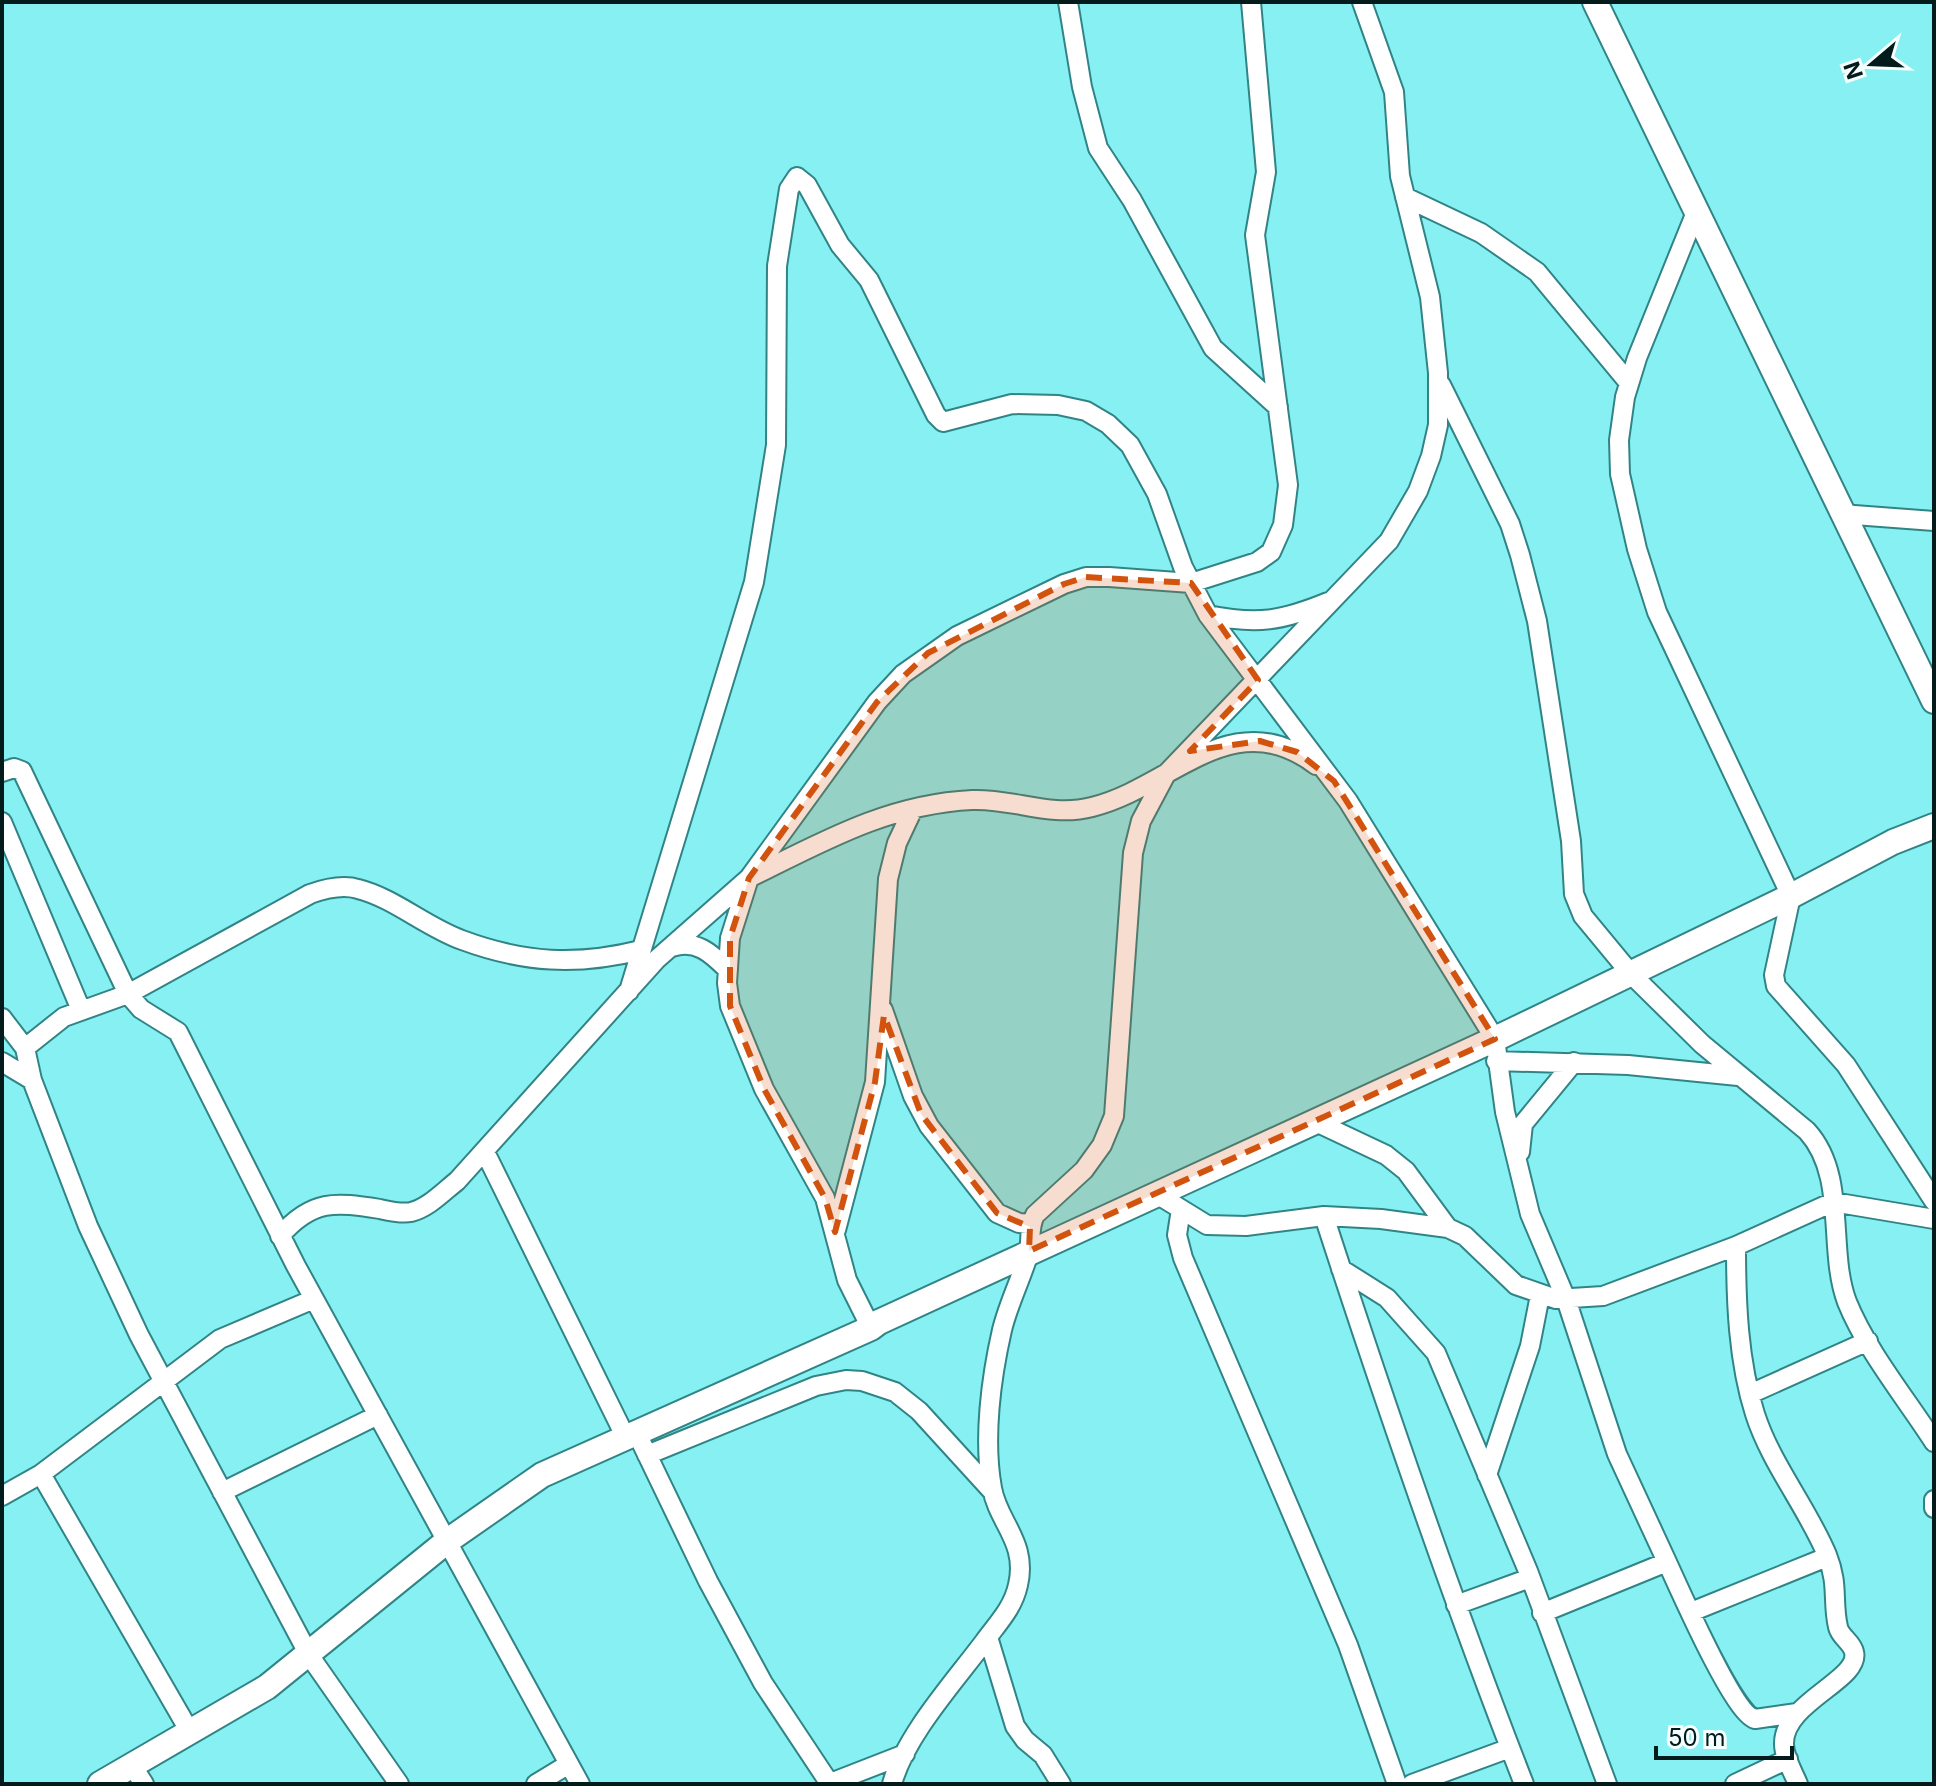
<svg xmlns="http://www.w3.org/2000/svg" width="1936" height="1786" font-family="Inter,sans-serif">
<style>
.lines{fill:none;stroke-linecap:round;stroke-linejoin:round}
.minor-casing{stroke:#318486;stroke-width:22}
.tertiary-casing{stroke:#318486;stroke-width:28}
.minor{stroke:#fff;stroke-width:18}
.tertiary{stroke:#fff;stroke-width:24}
.marked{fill:#d1530e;fill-opacity:0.2;stroke:#d1530e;stroke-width:6;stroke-dasharray:16 10;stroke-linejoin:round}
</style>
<rect width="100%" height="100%" fill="#86f0f3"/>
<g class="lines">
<defs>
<path id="minor" d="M1068,2L1082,87L1098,148L1132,200L1213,348L1278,407
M1405,197L1481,233L1537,272L1629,383
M1696,212L1637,358L1625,397L1619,440L1620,474L1637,549L1657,612L1791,896L1774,975L1776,986L1846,1065L1934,1201
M1441,385L1510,524L1520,555L1537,621L1571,841L1574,894L1583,916L1631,974L1702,1044L1807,1131C1848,1176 1827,1249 1847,1302C1867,1351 1905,1397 1934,1442
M1841,514L1934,521
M1208,615C1257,625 1282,621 1328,602
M2,772L14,768L22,771L128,994L141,1009L178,1032L296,1266L580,1784
M2,822L81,1010
M672,947C696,939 711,953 728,970
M629,991L754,582L776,445L777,266L789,189L797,177L807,185L840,245L869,280L936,415L943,422L1012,404L1058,405L1086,411L1108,424L1130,445L1157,494L1183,567L1208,615L1348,801L1495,1039L1505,1112L1530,1214L1566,1299L1617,1454L1667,1562
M883,1010L913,1096L929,1126L997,1213L1019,1223L1031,1224
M2,1018L25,1048L32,1080L88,1226L139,1335L309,1655L399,1784
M25,1048L64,1017L128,994L310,894C324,889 342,884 358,889C394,898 426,927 462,940C524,963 577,966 641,950
M1496,1061L1628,1065L1738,1076
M2,1062L32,1080
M1314,1121L1386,1155L1406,1171L1448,1228
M485,1152L625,1436
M1520,1152L1523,1124L1574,1062
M1155,1193L1207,1225L1246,1226L1324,1216L1381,1219L1448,1228L1465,1236L1516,1285L1556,1299L1603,1296L1736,1246L1833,1202L1934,1219
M1181,1209L1177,1235L1183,1258L1348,1645L1397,1784
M1324,1216C1386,1407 1451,1597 1524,1784
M836,1230L875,1082L888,879L897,843L913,809
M280,1236C312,1199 335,1202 380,1209C389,1211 401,1214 411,1212C428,1208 443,1192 457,1181L657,959L749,878L877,702L903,674L957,636L1064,584L1086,577H1109L1191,583L1257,562L1271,552L1283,525L1288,485L1255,235L1266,172L1251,2
M1736,1246C1736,1301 1738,1361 1755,1414C1771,1464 1807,1507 1827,1555C1839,1585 1832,1601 1838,1627C1840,1637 1852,1642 1854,1652C1861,1680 1783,1702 1784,1744C1784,1757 1793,1772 1798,1784
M1341,1269L1387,1298L1436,1353L1528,1571L1607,1784
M871,1328L847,1280L825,1198L764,1089L730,1006L727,983L730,938L749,878C822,842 888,804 972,800C1013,798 1050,818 1092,807C1171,788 1232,701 1316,765
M1750,1394L1868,1341
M642,1444L708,1581L763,1683L830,1784
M647,1455L816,1386L846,1380L862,1381L895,1392L919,1411L992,1491
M41,1474L190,1732
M1487,1475L1530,1346L1540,1295
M222,1492L378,1415
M2,1496L41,1474L220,1339L314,1299
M1934,1500V1508
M1456,1605L1530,1578
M1691,1612L1827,1557
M1542,1613L1667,1562C1679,1588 1734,1714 1755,1719L1797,1713
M988,1637L1015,1726L1025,1740L1043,1755L1061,1784
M133,1767L144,1784
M536,1784L569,1764
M828,1784L905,1754
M892,1784C905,1736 954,1682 984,1642C998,1623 1013,1608 1018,1585C1028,1542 998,1523 992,1488C983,1439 991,1378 1002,1330C1008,1305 1020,1281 1028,1256C1032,1242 1028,1228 1035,1215L1084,1170L1102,1145L1114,1116L1133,853L1141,821L1166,774L1389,541L1418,491L1431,456L1438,425V373L1430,297L1400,176L1394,92L1362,2
M1412,1784L1510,1748
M1735,1784L1788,1759"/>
<path id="tertiary" d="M1595,2L1934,701
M100,1784L267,1687L446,1542L542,1475L871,1328L879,1322L1495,1039L1791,896L1893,842L1934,826"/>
</defs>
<use href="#minor" class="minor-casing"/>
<use href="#tertiary" class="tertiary-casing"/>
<use href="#minor" class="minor"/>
<use href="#tertiary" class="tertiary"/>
</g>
<path class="marked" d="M1086,577L1191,583L1258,680L1190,751L1260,741L1297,752L1334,781L1495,1039L1029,1251L1030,1227L997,1213L921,1114L884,1015L875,1082L835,1232L825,1198L764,1089L730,1006V938L749,878L877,702L928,653L1064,584Z"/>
<rect width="1936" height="1786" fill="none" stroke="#041b1c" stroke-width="8"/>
<g transform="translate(1872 64) rotate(251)" stroke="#f6ffff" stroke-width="6" paint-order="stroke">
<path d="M0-6L14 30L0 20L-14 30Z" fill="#041b1c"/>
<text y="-12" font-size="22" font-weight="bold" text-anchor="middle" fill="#041b1c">N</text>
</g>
<path d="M1656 1746v12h136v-12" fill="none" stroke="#041b1c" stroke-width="4"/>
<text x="1668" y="1746" font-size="24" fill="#041b1c" stroke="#f6ffff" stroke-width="6" paint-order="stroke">50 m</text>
</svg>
